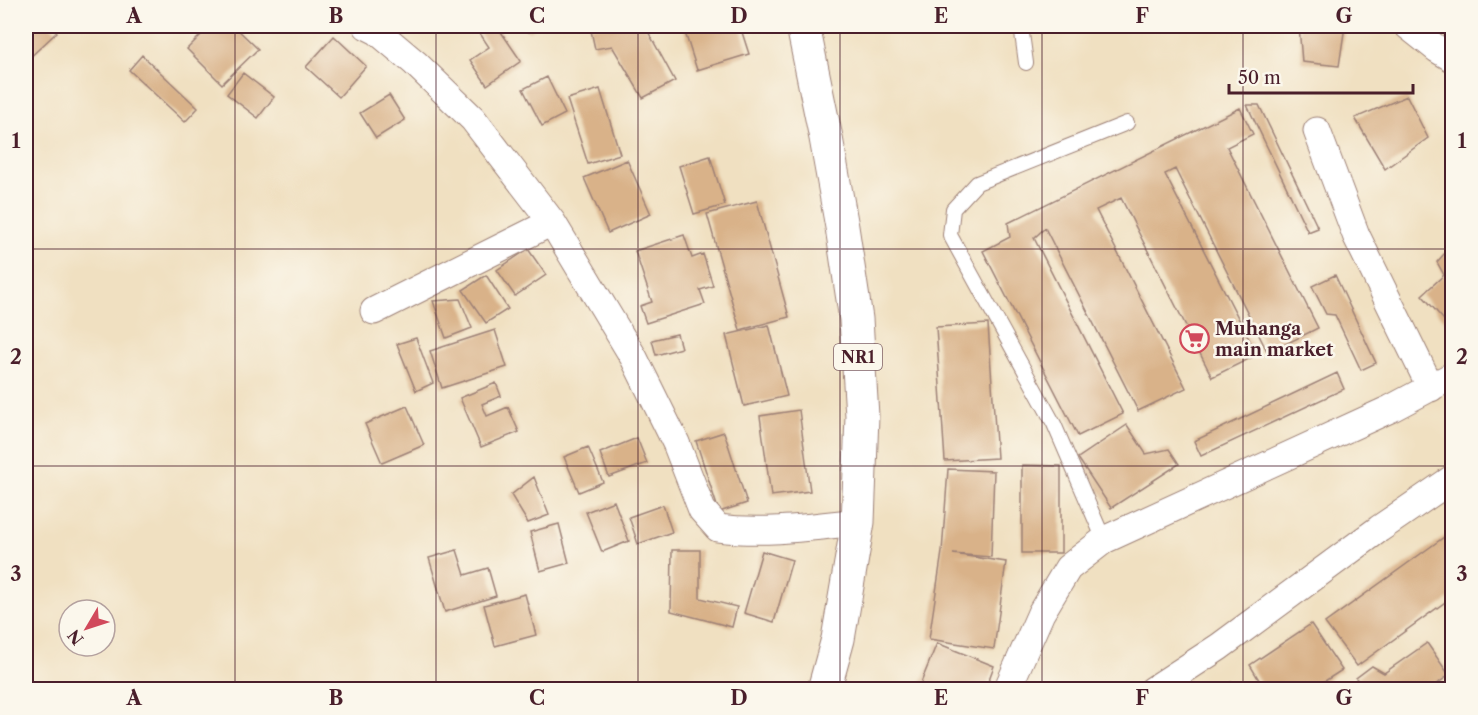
<svg xmlns="http://www.w3.org/2000/svg" width="1478" height="715" font-family="'Libre Caslon Text',serif">
<style>
.building{fill:#d9b289}
.lines{fill:none;stroke-linecap:round;stroke-linejoin:round}
.service-casing{stroke:#9d8076;stroke-width:16}
.minor-casing{stroke:#9d8076;stroke-width:29}
.trunk-casing{stroke:#9d8076;stroke-width:35}
.service{stroke:#fff;stroke-width:14}
.minor{stroke:#fff;stroke-width:27}
.trunk{stroke:#fff;stroke-width:33}
.grid{fill:none;stroke:#4a1f2b;stroke-width:1.5;stroke-opacity:0.55}
.labels{text-anchor:middle;dominant-baseline:central;stroke-width:5;stroke-linejoin:round;paint-order:stroke}
.shield{fill:#fbf7ec;stroke:#7f6065;stroke-width:1.5}
.shield-label{font-size:16px;font-weight:bold;fill:#4a1f2b}
.poi-label{font-size:18px;font-weight:bold;fill:#4a1f2b;stroke:#fbf7ec;text-anchor:start}
.neatline{fill:none;stroke:#4a1f2b;stroke-width:2}
.grid-label{font-size:20px;text-anchor:middle;font-weight:bold;fill:#4a1f2b}
</style>
<rect width="100%" height="100%" fill="#fbf7ec"/>
<filter id="ink" filterUnits="userSpaceOnUse"><feTurbulence type="fractalNoise" baseFrequency=".0167" numOctaves="2"/><feDisplacementMap in="SourceGraphic" scale="12" xChannelSelector="R" yChannelSelector="G"/><feConvolveMatrix kernelMatrix="1 2 1 2 8 2 1 2 1" color-interpolation-filters="sRGB"/></filter>
<filter id="wash" filterUnits="userSpaceOnUse"><feTurbulence type="fractalNoise" baseFrequency=".008" numOctaves="4" result="noise"/><feDisplacementMap in="SourceGraphic" scale="24" xChannelSelector="R" yChannelSelector="G"/><feGaussianBlur stdDeviation="1.35" result="paint"/><feColorMatrix in="noise" values="0 0 0 0 0 0 0 0 0 0 0 0 0 0 0 0 0 1.4 0 .05"/><feComposite in="paint" operator="in"/></filter>
<g filter="url(#wash)">
<rect width="100%" height="100%" fill="#f0e0c1"/>
<g id="blocks">
<path class="building" d="M29,26H50L57,32L26,61V28Z
M210,26H234L258,49L222,84L187,49Z
M482,26H497L521,61L487,85L470,60L489,47L477,29Z
M524,26H537L529,32Z
M590,26H645L675,81L643,98L612,46L595,49Z
M683,26H740L749,54L697,70Z
M1299,26H1345L1339,66L1302,62Z
M334,36L366,66L339,97L306,67Z
M142,55L198,108L185,122L129,70Z
M243,73L274,97L258,118L227,94Z
M547,77L565,114L542,126L523,89Z
M600,89L620,154L588,164L567,99Z
M389,95L405,120L376,138L360,113Z
M1407,96L1428,138L1385,169L1355,118Z
M1247,105H1259L1318,228L1308,232Z
M1240,108L1253,134L1227,147L1318,328L1268,353L1175,169L1165,174L1257,355L1212,377L1121,198L1096,210L1186,388L1138,411L1045,228L1034,238L1123,414L1078,436L983,251L1010,237L1008,223Z
M710,156L725,205L694,214L679,166Z
M627,160L651,214L608,233L584,178Z
M757,201L789,317L740,330L707,214Z
M684,235L692,258L703,254L713,286L700,290L705,304L646,323L640,306L652,302L635,251Z
M1452,245V326L1451,328L1422,295L1444,275L1437,262Z
M528,249L546,275L515,296L497,270Z
M486,275L508,309L486,323L463,290Z
M1335,275L1376,363L1361,370L1335,315L1326,314L1312,286Z
M460,299L472,328L446,338L433,301Z
M988,324L997,458L945,461L936,327Z
M769,325L787,396L744,406L726,335Z
M495,330L507,367L442,388L430,351Z
M677,334L681,348L656,355L652,340Z
M416,338L433,383L416,391L397,344Z
M1337,373L1344,389L1201,456L1194,441Z
M496,383L501,396L482,404L487,416L508,407L519,432L481,447L460,398Z
M407,406L424,445L382,463L365,424Z
M799,410L810,491L771,496L760,416Z
M1127,425L1146,454L1169,449L1179,464L1111,508L1078,458Z
M724,432L747,503L719,512L696,441Z
M637,438L647,463L609,477L600,453Z
M588,447L603,482L579,492L564,457Z
M1022,465L1061,466V553H1022Z
M948,469L994,471L991,557L953,554L1006,562L994,649L929,639L942,552Z
M534,477L549,515L528,523L511,495Z
M614,501L629,541L602,552L586,512Z
M663,505L672,532L638,544L629,517Z
M559,524L569,563L540,571L530,532Z
M1451,532L1452,534V597L1357,666L1325,623Z
M457,550L465,575L488,568L496,596L445,612L429,558Z
M672,550H700V598L737,607L732,627L671,611Z
M762,551L792,560L774,622L744,613Z
M525,594L536,635L495,646L484,605Z
M1311,624L1342,670L1311,690H1265L1250,665Z
M937,643L994,666L985,690H918Z
M1427,643L1449,675L1429,690H1354L1361,686L1356,678L1372,666L1384,673Z
M1231,682L1237,690H1222Z"/>
</g>
</g>
<g filter="url(#ink)">
<use href="#blocks" fill-opacity="0" stroke="#9d8076" stroke-width="1.5"/>
<g class="lines">
<defs>
<path id="service" d="M1021,26L1026,63
M1104,540L1054,424L950,235L953,209L977,183L1127,123"/>
<path id="minor" d="M367,26L377,31L415,63L473,119L552,222L634,358L676,443L702,510L718,528C764,534 812,527 858,522
M1408,26L1437,49L1452,58
M1317,131L1356,235L1431,388
M374,311L552,222
M1007,690L1041,613L1068,568L1104,540L1390,409L1452,376
M1153,690L1219,647L1379,529L1452,479"/>
<path id="trunk" d="M803,26L826,138L842,227L856,319L862,416L858,522L838,639L824,690"/>
</defs>
<use href="#service" class="service-casing"/>
<use href="#minor" class="minor-casing"/>
<use href="#trunk" class="trunk-casing"/>
<use href="#service" class="service"/>
<use href="#minor" class="minor"/>
<use href="#trunk" class="trunk"/>
</g>
</g>
<path class="grid" d="M235,26V690M436,26V690M638,26V690M840,26V690M1042,26V690M1243,26V690M26,249H1452M26,466H1452"/>
<defs>
<symbol id="supermarket-ring" viewBox="-11 -11 22 22"><circle r="9.5" fill="#fbf7ec" stroke="#d1495b" stroke-width="1.5"/><path d="M-6-5.5h2.5l.6 2H6L4.5 2H-2.5L-4.4-4H-6ZM-1.5 3.2a1.3 1.3 0 1 0 .1 0ZM3 3.2a1.3 1.3 0 1 0 .1 0Z" fill="#d1495b"/></symbol>
</defs>
<g fill-rule="evenodd">
<use href="#supermarket-ring" x="1178" y="322" width="33" height="33"/>
</g>
<g class="labels">
<rect class="shield" x="834" y="344" width="48" height="26" rx="4.5"/>
<g class="shield-label">
<text x="858" y="357">NR1</text>
</g>
<g class="poi-label">
<text x="1215" y="329">Muhanga<tspan x="1215" dy="21">main market</tspan></text>
</g>
</g>
<rect width="1478" height="715" fill="none" stroke="#fbf7ec" stroke-width="66"/>
<g transform="translate(87 628) rotate(231)"><circle r="28" fill="#fbf7ec" stroke="#b4a19f" stroke-width="1.5"/>
<path d="M0-4.5L10 22L0 15L-10 22Z" fill="#d1495b"/>
<text y="-9" font-size="16" font-weight="bold" text-anchor="middle" fill="#4a1f2b">N</text>
</g>
<path d="M1229 84v9h184v-9" fill="none" stroke="#4a1f2b" stroke-width="3"/>
<text x="1238" y="84" font-size="18" fill="#4a1f2b" stroke="#fbf7ec" stroke-width="4.5" paint-order="stroke">50 m</text>
<rect x="33" y="33" width="1412" height="649" class="neatline"/>
<g class="grid-label">
<text x="134" y="23">A</text>
<text x="336" y="23">B</text>
<text x="537" y="23">C</text>
<text x="739" y="23">D</text>
<text x="941" y="23">E</text>
<text x="1142" y="23">F</text>
<text x="1344" y="23">G</text>
<text x="16" y="148">1</text>
<text x="1462" y="148">1</text>
<text x="16" y="364">2</text>
<text x="1462" y="364">2</text>
<text x="16" y="581">3</text>
<text x="1462" y="581">3</text>
<text x="134" y="705">A</text>
<text x="336" y="705">B</text>
<text x="537" y="705">C</text>
<text x="739" y="705">D</text>
<text x="941" y="705">E</text>
<text x="1142" y="705">F</text>
<text x="1344" y="705">G</text>
</g>
</svg>
